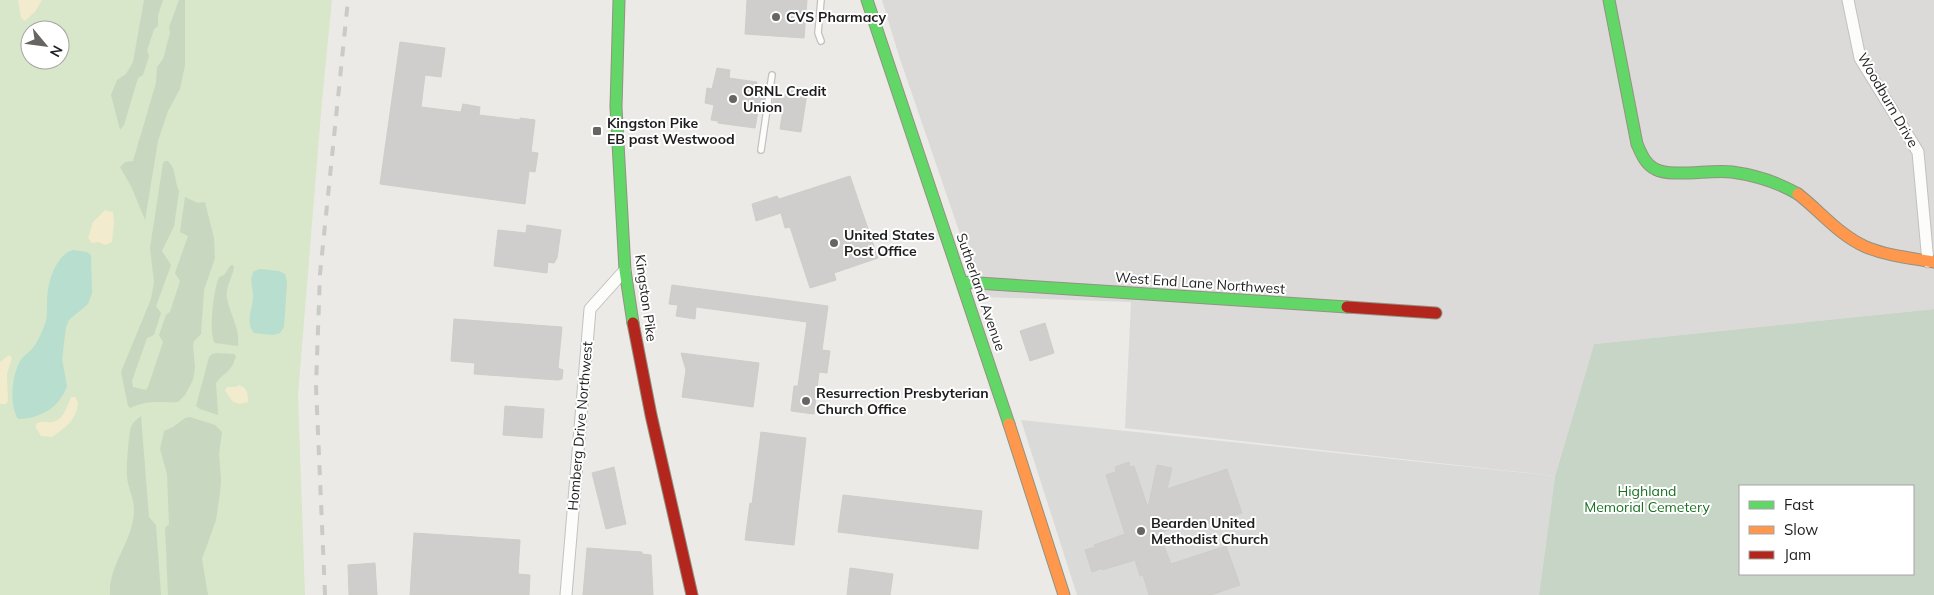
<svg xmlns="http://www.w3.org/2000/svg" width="1934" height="595" font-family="Mulish,sans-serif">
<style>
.residential{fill:#dbdad8}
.religious{fill:#dadad8}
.grass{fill:#d8e6c9;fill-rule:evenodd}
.forest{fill:#c8d7bf}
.sand{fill:#f2ebce}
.cemetery{fill:#c7d5c7;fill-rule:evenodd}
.pitch{fill:#b7dece}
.building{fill:#d0cecc;stroke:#cfccc9}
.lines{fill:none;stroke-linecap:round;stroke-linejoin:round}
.lane-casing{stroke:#c2c1bf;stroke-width:8}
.street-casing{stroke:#c2c1bf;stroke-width:13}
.fast-casing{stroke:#929381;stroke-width:13}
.slow-casing{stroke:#929381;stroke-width:13}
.jam-casing{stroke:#929381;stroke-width:13}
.lane{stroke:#fcfcfb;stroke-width:5.5}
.street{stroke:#fcfcfb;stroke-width:11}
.fast{stroke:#63d668;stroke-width:11}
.slow{stroke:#ff974d;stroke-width:11}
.jam{stroke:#b3261e;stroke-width:11}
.rail{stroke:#cacac9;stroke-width:4;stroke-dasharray:10 10;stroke-linecap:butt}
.poi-dot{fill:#666564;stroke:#fff;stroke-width:2}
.labels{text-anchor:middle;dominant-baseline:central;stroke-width:4;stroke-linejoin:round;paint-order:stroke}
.poi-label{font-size:14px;font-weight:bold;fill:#1e1e1e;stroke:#fff;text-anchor:start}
.street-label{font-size:14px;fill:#1e1e1e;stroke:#fff}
.park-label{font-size:14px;fill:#187021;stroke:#fff}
</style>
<rect width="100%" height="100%" fill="#eceae7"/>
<path class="residential" d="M882,0H1934V309L1594,344L1555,476L1125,428L1131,302L984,297L970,263L899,56Z"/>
<path class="religious" d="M1021,420L1555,476L1539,595H1077Z"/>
<path class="grass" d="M0,0H332L322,101L298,395L305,595H0ZM30,30H60V60H30Z"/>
<path class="forest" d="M144,0H163L158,15V26L154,29L147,51L149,56L143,75L138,78L124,125L120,130L111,95L117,80L126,74L133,62Z
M179,0H185V65L180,89L168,111L158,141L145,220L131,186L120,167L125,162L133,161L156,83L157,67L163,59L170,33L169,27Z
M165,161H168C177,170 174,181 179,191L174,226L162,251L171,265L156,306L161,313L154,335L147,338L132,381L133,387L146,390L148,387L163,342L159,335L166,315L170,312L180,281L175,273L188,236L180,232L185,197L198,203L205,202L214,238L215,258L204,290L201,334L194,341L193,346L195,367L193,380L185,395L178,402C159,403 150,399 130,408L128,406L121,372L151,299L154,282L150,248L163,163Z
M231,265L234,266C233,277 225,287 227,298C230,315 240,328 238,346L215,343C208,336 214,287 219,277L224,275Z
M217,353L234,354L236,356C231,373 225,371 216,383L218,415L200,409L196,406L209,357L212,354Z
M141,416L149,517L156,525L161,595H110C108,564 134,541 134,510C134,498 128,488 127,477C126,471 129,431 131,427C133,422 137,419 141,416Z
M190,417L215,425L222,432L219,454L221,480L220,493L216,520L202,559L208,595H168L165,528L169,524L167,474L160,449L164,431L173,427L185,418Z"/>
<path class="sand" d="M18,0H42L35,12L25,21L21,18Z
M105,210L113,212L114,222L112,242L106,245L98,242L92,243L88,238L93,222Z
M9,355L12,358L7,374L8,401L6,404H0V362Z
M239,385C248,388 248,394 248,402L240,404L233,402L225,391L227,387H235Z
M71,397H75L78,402C77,420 66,427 52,437L41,436L36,428V424C42,420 46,423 52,422C64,420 67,406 71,397Z"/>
<path class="cemetery" d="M1934,309V595H1539L1555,476L1594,344ZM1740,486H1913V574H1740Z"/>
<path class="pitch" d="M73,250L87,252L91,255L92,293L88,304L69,320L66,327L62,359L67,386C60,407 40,419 18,419C9,404 12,378 19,363C23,356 27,354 32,349C38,342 43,330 46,321C48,311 46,300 48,290C50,276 58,254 73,250Z
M260,269L279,271L285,274L287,282L284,327L280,333L273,335L254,333C245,322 252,311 253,298C254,288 248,281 254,271Z"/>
<path class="building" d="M747,0H807L804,38L745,34Z
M400,42L445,48L441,77L425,75L421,107L461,112L463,104L480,107L479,115L520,120V118L535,120L531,152L538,153L535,172L529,171L525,204L380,184Z
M717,68L730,70L729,78L757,82L756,88L762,89L761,95H764L763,107L759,106L755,128L718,123V121L711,120L714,105L705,103L707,88L712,89Z
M786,90L807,93L801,132L780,129L783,110L772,108L774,96L785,98Z
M850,176L878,258L834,273L836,280L810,288L790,227L785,228L781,213L756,221L752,204L777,196L779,199Z
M527,225L561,230L557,258L554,263L548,262L547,273L494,266L498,230L526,233Z
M672,285L828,306L822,350L830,351L827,373L819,372L814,414L791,411L794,386H798L807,322L696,307L695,319L676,316L678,305L669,304Z
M454,319L562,327L558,368L563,370L562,379L558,380L474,374L475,363L451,361Z
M1045,323L1054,353L1030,361L1020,331Z
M681,353L759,363L753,407L682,397L686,370Z
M505,406L544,409L542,438L503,435Z
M761,432L806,438L794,545L745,540L750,503L752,504Z
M1129,462L1130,467L1134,466L1148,508L1157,465L1172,468L1167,489L1227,469L1242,513L1207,524L1204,518L1159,533L1171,564L1226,546L1240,585L1211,595H1149L1143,575L1140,576L1135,560L1102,570V568L1092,572L1085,550L1095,547L1094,545L1125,534L1106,475L1116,472L1115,467Z
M614,467L626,524L606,529L592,473Z
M843,495L982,511L978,549L838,532Z
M414,533L520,540L518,574L530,575L529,595H410Z
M587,548L642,552V554L651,555L653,595H583Z
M375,563L377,595H349L348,565Z
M850,568L893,574L890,595H847Z"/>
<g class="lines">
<defs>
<path id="lane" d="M821,41L818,33L821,0
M761,150L772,75"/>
<path id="street" d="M1848,0L1860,58L1918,152L1928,262
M566,595L590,309L625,270"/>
<path id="fast" d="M619,0L616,107L625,270L633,323
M867,0L1009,424
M1609,0L1637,144C1641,153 1645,164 1655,169C1671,178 1712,169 1732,172C1754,175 1779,183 1798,194
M962,282L1347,307"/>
<path id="slow" d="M1798,194C1820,211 1840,236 1866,247C1888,256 1911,258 1934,262
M1009,424L1064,595"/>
<path id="jam" d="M1347,307L1436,313
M633,323L651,415L692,595"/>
</defs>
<use href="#lane" class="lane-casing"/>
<use href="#street" class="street-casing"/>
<use href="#fast" class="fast-casing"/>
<use href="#slow" class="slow-casing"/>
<use href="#jam" class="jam-casing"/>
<use href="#lane" class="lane"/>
<use href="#street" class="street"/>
<use href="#fast" class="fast"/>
<use href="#slow" class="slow"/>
<use href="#jam" class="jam"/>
<path class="rail" d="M325,595L316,386L320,274L348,0"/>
</g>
<g class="poi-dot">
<circle cx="776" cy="17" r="5"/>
<circle cx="733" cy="99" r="5"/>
<rect x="592" y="126" width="10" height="10" rx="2.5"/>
<circle cx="834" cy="243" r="5"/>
<circle cx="806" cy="401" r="5"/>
<circle cx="1141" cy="531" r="5"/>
</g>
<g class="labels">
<g class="poi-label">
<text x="786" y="17">CVS Pharmacy</text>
<text x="743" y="91">ORNL Credit<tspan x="743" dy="16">Union</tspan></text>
<text x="607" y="123">Kingston Pike<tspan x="607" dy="16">EB past Westwood</tspan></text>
<text x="844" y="235">United States<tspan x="844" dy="16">Post Office</tspan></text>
<text x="816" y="393">Resurrection Presbyterian<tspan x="816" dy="16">Church Office</tspan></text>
<text x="1151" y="523">Bearden United<tspan x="1151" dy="16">Methodist Church</tspan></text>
</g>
<g class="street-label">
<text transform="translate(1888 100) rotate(60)">Woodburn Drive</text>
<text transform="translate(1200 283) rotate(4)">West End Lane Northwest</text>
<text transform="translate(981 292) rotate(71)">Sutherland Avenue</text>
<text transform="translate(646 298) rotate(82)">Kingston Pike</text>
<text transform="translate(580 426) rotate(-85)">Homberg Drive Northwest</text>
</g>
<g class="park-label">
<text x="1647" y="491">Highland<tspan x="1647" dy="16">Memorial Cemetery</tspan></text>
</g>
</g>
<rect x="1739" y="485" width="175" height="90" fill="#ffffff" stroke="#a5a5a5"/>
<rect x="1749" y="501" width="25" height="8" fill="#63d668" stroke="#a5a5a5"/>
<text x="1784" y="510" font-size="15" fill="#1e1e1e">Fast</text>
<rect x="1749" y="526" width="25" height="8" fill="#ff974d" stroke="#a5a5a5"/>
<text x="1784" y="535" font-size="15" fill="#1e1e1e">Slow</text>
<rect x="1749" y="551" width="25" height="8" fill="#b3261e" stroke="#a5a5a5"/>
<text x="1784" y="560" font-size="15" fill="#1e1e1e">Jam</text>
<g transform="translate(45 45) rotate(119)"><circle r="24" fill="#ffffff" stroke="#a5a5a5"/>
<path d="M0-4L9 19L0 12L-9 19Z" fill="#666564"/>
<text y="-8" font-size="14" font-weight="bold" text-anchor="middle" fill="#1e1e1e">N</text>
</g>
</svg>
